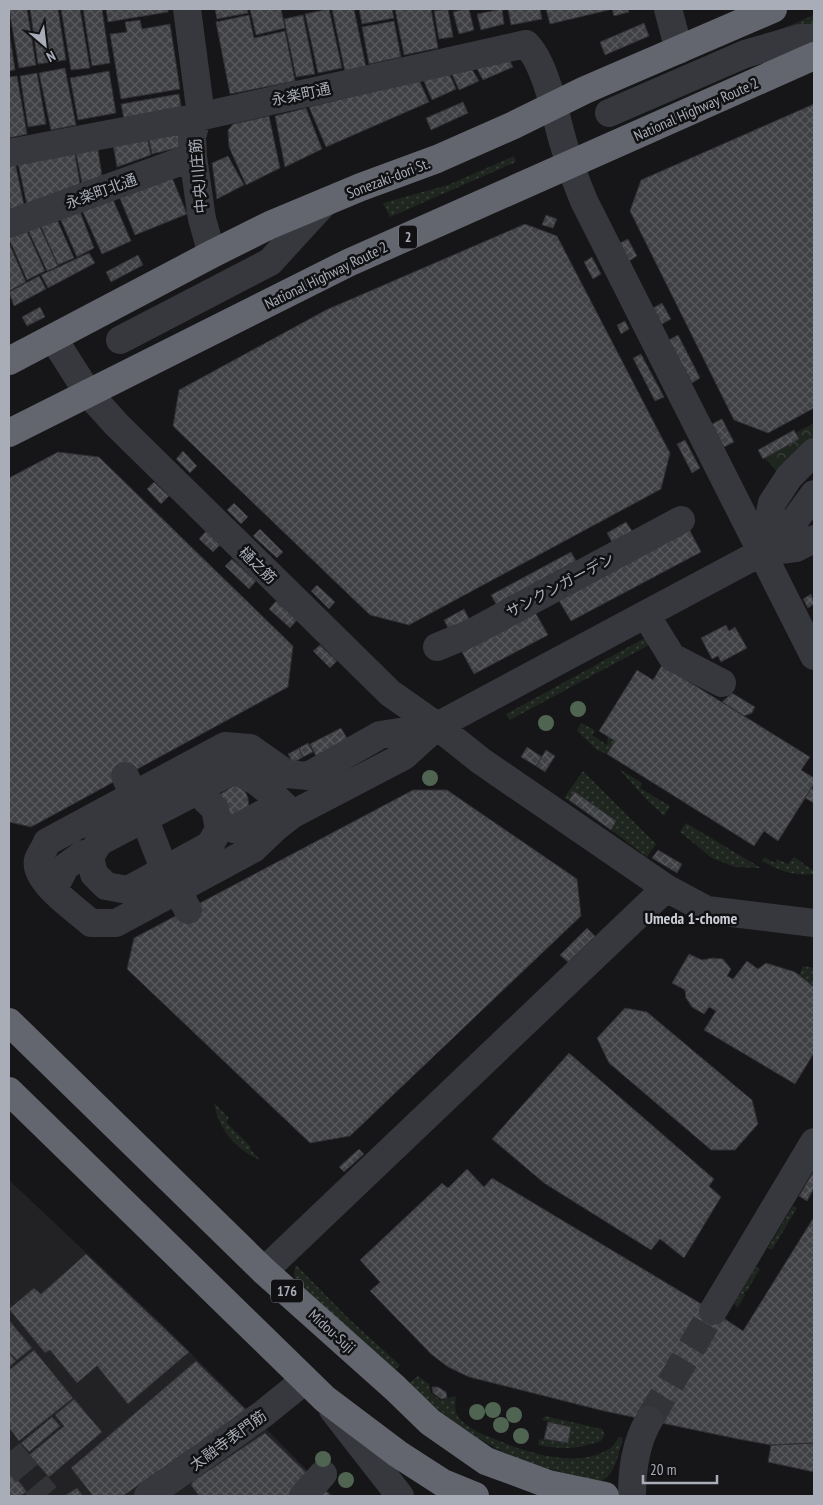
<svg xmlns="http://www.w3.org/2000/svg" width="823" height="1505" font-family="'PT Sans Narrow','Noto Sans JP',sans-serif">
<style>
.built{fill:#222225}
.grass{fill:url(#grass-dots)}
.forest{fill:url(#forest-crowns)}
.building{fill:url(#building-cross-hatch);stroke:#303034}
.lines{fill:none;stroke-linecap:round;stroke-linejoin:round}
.minor-tunnel{stroke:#333438;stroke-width:28;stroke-dasharray:28 14;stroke-linecap:butt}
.minor{stroke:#37383d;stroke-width:28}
.highway{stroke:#63666e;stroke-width:28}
.minor-bridge{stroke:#37383d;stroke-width:28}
.tree{fill:#506452}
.labels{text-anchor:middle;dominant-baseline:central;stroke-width:5;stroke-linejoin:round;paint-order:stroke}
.shield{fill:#111113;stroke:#7b7e86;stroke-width:1}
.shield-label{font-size:14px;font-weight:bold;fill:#a8adb8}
.street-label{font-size:15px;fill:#a8adb8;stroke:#111113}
.neighbourhood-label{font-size:16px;font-weight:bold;fill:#c9ccd4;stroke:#111113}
</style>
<defs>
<pattern id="grass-dots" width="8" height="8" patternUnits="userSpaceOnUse" patternTransform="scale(1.25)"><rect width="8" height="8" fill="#1e261f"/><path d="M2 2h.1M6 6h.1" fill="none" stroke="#3c433d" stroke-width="1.8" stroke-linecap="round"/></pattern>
<pattern id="forest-crowns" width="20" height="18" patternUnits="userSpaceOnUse" patternTransform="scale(1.25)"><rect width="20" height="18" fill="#1e261f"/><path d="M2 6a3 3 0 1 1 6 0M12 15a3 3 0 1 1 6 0" fill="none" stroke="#3c433d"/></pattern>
<pattern id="building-cross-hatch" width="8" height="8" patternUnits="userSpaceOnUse" patternTransform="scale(1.25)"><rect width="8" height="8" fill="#404145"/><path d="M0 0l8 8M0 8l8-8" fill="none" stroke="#595a5e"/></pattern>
</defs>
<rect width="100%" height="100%" fill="#161618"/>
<path class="built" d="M9,1180L166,1328L333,1496H9Z"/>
<path class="grass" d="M814,15V29L742,46Z
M514,156L516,162L390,217L383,203L448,185Z
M645,638L649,645L510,720L506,714Z
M581,723L595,730L592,735L607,745L608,736L615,741L607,754L597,750L577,731Z
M619,769L642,783L640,788L670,806L664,816L647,800Z
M583,771L656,844L647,857L611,830L616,821L575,792L569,800L564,798Z
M686,823L761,868L735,867L712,858L680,832Z
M764,857L775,863L777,859L788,864L794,857L814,871V874C793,876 780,871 762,861Z
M803,966L814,968V987L799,975Z
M214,1103L229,1118L226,1122L251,1147L250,1149L260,1160C235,1149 219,1130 214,1103Z
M793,1206L797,1208L772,1250L768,1248Z
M296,1265L349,1319L400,1365L394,1371L301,1288C295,1280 292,1275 296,1265Z
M756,1267L760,1269L747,1291L744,1292L745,1295L738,1307L734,1304Z
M418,1376L429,1384L431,1393L440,1400L447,1399L453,1396L456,1397C455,1404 454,1413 460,1419C467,1428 486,1436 497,1440C528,1453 578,1469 609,1449C613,1447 616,1441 619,1437L623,1438C618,1455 616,1474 600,1482C571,1474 539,1468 512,1456C473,1439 440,1412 408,1384Z
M545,1416L602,1429L605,1435L601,1441C577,1449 564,1450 538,1445L539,1439L568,1443L571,1427L542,1420Z"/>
<path class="forest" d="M814,423V441L778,473L765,458L799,439L795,433Z"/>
<path class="building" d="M9,9H27L36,65L19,68Z
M30,9H58L66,60L38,64Z
M61,9H80L90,68L71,70Z
M83,9H102L110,63L92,66Z
M106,9H168V12L108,22Z
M215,9H247L248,13L217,19Z
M250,9H281L285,28L256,35Z
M329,9L342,68L318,73L305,14Z
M332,9H354L366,67L345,72Z
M359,9H392L394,18L362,24Z
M395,9H431L438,48L404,55Z
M448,9L453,37L439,39L434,11Z
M465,9H469L474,30L459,34L453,12Z
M502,9L504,24L481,30L477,14Z
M508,9H540L542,19L511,25Z
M546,9H609V10L550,24Z
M612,9H628L629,12L614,16Z
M249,15L254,38L285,31L295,81L230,94L216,22Z
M303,15L315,74L296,77L284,19Z
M140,20L142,29L170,24L180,89L121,99L110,34L127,32L125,22Z
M394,21L401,57L369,64L362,27Z
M644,23L649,36L605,55L600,42Z
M9,29L15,70L9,71Z
M507,56L513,67L483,80L475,65Z
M470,66L479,81L459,90L451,72Z
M65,68L76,125L51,130L39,73Z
M109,71L116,113L78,120L70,78Z
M37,73L46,124L28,127L20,76Z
M449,73L456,89L432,100L423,79Z
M17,76L27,134L9,138V77Z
M419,80L429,102L326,147L309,107Z
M179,94L181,106L174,111L124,119L121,104Z
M463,102L468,113L431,130L426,118Z
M814,104V408L768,433L734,420L630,211L641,180Z
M306,108L322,149L285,167L275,116Z
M269,116L280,168L246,185L229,147L228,130L233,124Z
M179,130L181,147L152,154L148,135Z
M147,137L151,155L117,167L113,144Z
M97,144L102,176L82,183L75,148Z
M74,148L80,184L27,205L17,159Z
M228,156L244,185L217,199L212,163Z
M15,162L24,205L9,212V163Z
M171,175L187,214L135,235L119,196Z
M111,195L131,241L102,254L81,208Z
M79,209L94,248L77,257L59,216Z
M55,215L74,258L58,265L39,222Z
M546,215L557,219L553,228L542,225Z
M38,223L58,266L47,271L27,228Z
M525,224L557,236L661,436L670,453L661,489L409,625L370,615L173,426L179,390L326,310Z
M26,229L45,271L27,280L9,239V237Z
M628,239L637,256L629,261L620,243Z
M9,243L26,282L9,291Z
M89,253L95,263L48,288L41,275Z
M138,255L143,265L111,282L106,272Z
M592,257L601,274L593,279L584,262Z
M39,276L46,289L14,306L9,292Z
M662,303L671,319L662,324L653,308Z
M40,307L45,317L27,326L22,317Z
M625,321L629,329L621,334L617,325Z
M678,335L700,378L692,383L669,340Z
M641,354L664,397L655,401L633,358Z
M722,419L734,442L724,447L712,424Z
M794,430L799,439L763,459L758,450Z
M685,440L700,468L692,473L677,444Z
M183,451L197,466L190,473L176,459Z
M58,452L99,457L293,646L288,687L31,827L9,822V478Z
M154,482L169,496L161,504L147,489Z
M234,503L248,517L241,524L227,510Z
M626,522L632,531L612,542L607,533Z
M260,529L283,552L277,558L253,536Z
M689,529L701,552L571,621L558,599Z
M206,531L220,545L213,552L199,539Z
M571,552L576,561L496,604L491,595Z
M232,559L256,581L249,589L225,566Z
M317,585L335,602L329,609L311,591Z
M811,594L814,604L808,608L803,599Z
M276,601L297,620L290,628L269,609Z
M464,609L469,619L449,630L444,620Z
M535,612L548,635L474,674L462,652Z
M726,625L729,631L735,627L747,648L721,662L718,656L712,659L701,638Z
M320,645L337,661L330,668L313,651Z
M662,665L810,757L801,770L814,778V784L778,841L764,831L754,846L607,754L615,741L599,731L637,670L653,680Z
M732,693L755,707L752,713L744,716L722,702Z
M341,728L348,740L316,756L310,744Z
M308,743L313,752L303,757L299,748Z
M527,747L542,757L536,766L521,757Z
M299,748L303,757L293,763L288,754Z
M546,750L555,756L545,772L536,766Z
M235,785L245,791L248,798L249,810L230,820L217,796Z
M811,788L814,790V803L805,798Z
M413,790H447L577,879L581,916L350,1136L310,1143L127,969L134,938Z
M575,792L616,821L611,830L569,800Z
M658,850L682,864L677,873L652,858Z
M587,928L595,936L568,962L560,955Z
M689,954L702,960L713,958L723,959L731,969L727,976L733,979L747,961L758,969L766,963L795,972L814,987V1053L795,1084L704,1030L716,1011L709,1007L704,1014L692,1007L686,998L685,990L672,983Z
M625,1008L647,1012L752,1100L758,1124L735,1150H711L609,1063L597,1038Z
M569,1053L714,1179L709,1186L721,1197L684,1258L660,1239L651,1250L544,1183L492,1139Z
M359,1149L364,1154L344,1172L339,1167Z
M467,1169L484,1187L492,1178L713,1311L743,1331L814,1217V1443L771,1445L738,1439L604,1411L469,1377L448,1367L431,1354L370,1291L380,1282L360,1260L442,1183L448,1188Z
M814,1171V1188L807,1201L799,1196Z
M86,1254L189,1352L128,1404L97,1366L77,1383L50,1350L45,1353L9,1309L34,1288L41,1294Z
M9,1320L32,1348L17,1360L9,1352Z
M34,1350L73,1398L19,1441L9,1428V1370Z
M9,1353L16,1361L9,1367Z
M196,1361L246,1410L123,1496H93L71,1468Z
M432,1387H438L446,1392L447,1398L441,1399L433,1393Z
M74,1399L102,1432L49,1477L29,1455L64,1426L55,1415Z
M52,1417L60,1426L29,1452L21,1443Z
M548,1422L571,1427L568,1443L544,1439Z
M265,1433L309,1475L289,1496H199L191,1485L193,1481Z
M814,1443V1472L768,1462L771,1445Z
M11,1471L27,1492L20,1496H9V1473Z
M77,1488L83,1496H64Z
M325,1490L331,1496H319Z"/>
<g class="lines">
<path class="minor-tunnel" d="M649,1420L713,1311
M9,1452L46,1496"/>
<path class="minor" d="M187,9L200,108L192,137L193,157L202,219L212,254
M668,9L679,50
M609,113L745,54L800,38H814
M9,153L198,117L526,44C546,64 555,114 563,142C569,162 576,182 584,201L814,656
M9,224L193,157
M53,338L88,393L117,425L390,693L437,726L481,761L666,888L707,910L814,923
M120,340L270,262L324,203
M762,552L772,503L789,477L814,452
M762,552L796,548L814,539
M646,615L672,657L722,683
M437,647L471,633L681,520
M437,726L380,735L308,776L287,774L250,748L225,746L47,842C45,848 40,854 38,860C33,881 77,910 91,923H116L253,849L275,828L293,814L404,756L437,726L762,552L787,531L814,494
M185,797C195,792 220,775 230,773C251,769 278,801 293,814
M234,829L270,810L293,814
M50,887L59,879L65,867L83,854
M264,1271L666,888
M713,1311L814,1142
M333,1410L400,1496
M148,1496L263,1414L305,1380
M303,1496L323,1474
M632,1496C632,1470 635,1444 649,1420"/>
<path class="highway" d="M9,361L212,254L270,225L361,187L437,159L514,125L585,90L773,9
M9,433L348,263L814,56
M9,1022L264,1271L395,1388L430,1422L486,1461L548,1484L605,1496
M9,1091L325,1399L398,1454L443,1483L475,1496"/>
<path class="minor-bridge" d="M125,776L143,815L161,861L188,910
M143,815L185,792L201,795L215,809L219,829L210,845L128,890L106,886L94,874L90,857L99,842L185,797"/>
</g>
<g class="tree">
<circle cx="578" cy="709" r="8"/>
<circle cx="546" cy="723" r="8"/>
<circle cx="430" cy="778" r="8"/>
<circle cx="493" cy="1410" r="8"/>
<circle cx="477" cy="1412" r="8"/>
<circle cx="514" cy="1415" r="8"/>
<circle cx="501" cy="1425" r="8"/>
<circle cx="521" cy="1436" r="8"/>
<circle cx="323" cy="1459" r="8"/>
<circle cx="346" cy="1480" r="8"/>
</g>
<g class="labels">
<g class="shield">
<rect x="399" y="225.5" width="18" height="23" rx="4"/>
<rect x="271" y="1279.5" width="32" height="23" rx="4"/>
</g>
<g class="shield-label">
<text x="408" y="237">2</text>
<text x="287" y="1291">176</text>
</g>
<g class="street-label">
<text transform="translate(301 94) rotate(-12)">永楽町通</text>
<text transform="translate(696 109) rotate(-24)">National Highway Route 2</text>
<text transform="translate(198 176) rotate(-95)">中央川庄筋</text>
<text transform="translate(388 178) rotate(-21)">Sonezaki-dori St.</text>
<text transform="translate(101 191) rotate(-20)">永楽町北通</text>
<text transform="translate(326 275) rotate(-26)">National Highway Route 2</text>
<text transform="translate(258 565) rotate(44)">樋之筋</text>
<text transform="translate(560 585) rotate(-28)">サンクンガーデン</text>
<text transform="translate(332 1331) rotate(42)">Midou-Suji</text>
<text transform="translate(228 1440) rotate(-36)">太融寺表門筋</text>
</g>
<g class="neighbourhood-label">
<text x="691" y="918">Umeda 1-chome</text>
</g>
</g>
<rect width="823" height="1505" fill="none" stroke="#a8adb8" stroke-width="20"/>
<g transform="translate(45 45) rotate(152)" stroke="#111113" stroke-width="4" paint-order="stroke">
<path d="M0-4L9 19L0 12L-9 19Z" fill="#a8adb8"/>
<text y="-8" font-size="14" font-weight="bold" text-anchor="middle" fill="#a8adb8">N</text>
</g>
<path d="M643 1475v8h74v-8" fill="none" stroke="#a8adb8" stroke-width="2.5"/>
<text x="650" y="1475" font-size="15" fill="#a8adb8" stroke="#111113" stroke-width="4" paint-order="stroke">20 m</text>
</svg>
